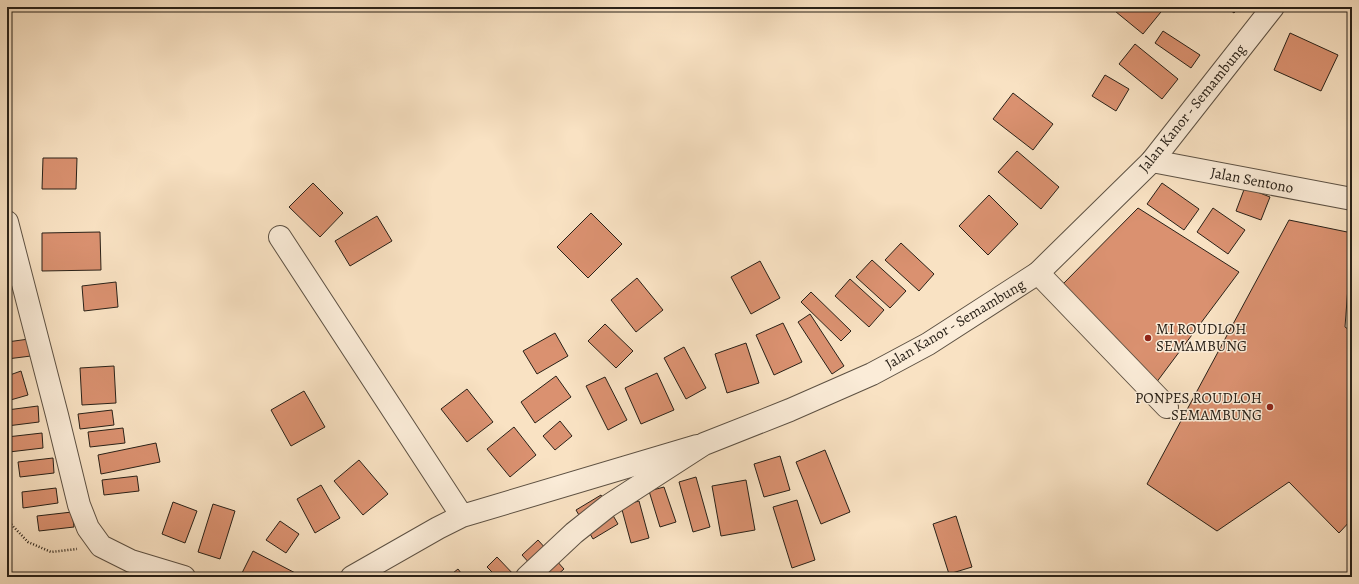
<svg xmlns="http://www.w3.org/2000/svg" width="1359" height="584" font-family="Alegreya,serif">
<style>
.building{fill:#da9170;stroke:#292118}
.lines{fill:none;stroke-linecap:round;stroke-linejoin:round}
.minor-casing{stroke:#5d5143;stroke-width:24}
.tertiary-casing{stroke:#5d5143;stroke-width:24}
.path{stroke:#292118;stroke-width:2.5;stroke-dasharray:1 2;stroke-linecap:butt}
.minor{stroke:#fbecd8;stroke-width:22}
.tertiary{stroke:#fbecd8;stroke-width:22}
.poi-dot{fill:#8f2418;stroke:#fbecd8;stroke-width:1.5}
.labels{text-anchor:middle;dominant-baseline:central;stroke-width:3;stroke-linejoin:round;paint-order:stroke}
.street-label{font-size:15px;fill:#292118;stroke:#fbecd8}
.poi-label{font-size:15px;fill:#292118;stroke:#fbecd8;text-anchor:start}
</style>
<rect width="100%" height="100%" fill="#f9e2c3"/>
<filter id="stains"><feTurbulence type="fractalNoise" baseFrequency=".005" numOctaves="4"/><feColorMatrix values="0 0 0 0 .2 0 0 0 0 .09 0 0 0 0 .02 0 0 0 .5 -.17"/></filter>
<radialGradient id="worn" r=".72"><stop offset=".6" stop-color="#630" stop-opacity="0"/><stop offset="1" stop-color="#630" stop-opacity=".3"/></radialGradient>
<path class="building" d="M1110,7H1165L1143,34Z
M1226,7H1239L1234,13Z
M1163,31L1200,55L1191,68L1155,43Z
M1290,33L1338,55L1321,91L1274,70Z
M1135,44L1178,79L1162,99L1119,64Z
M1105,75L1129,89L1116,111L1092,96Z
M1013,93L1053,124L1033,150L993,119Z
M1017,151L1059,187L1041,209L998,172Z
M43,158H77L76,189H42Z
M313,183L343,213L320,237L289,207Z
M1162,183L1199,209L1184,230L1147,204Z
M1245,187L1270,197L1261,220L1236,211Z
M989,195L1018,224L988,255L959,226Z
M1138,208L1239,272L1150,391L1063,284Z
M1213,208L1245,230L1228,254L1197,232Z
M591,213L622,244L588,278L557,247Z
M377,216L392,241L350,266L335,241Z
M1289,220L1352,233L1345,327L1352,332V519L1339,533L1289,482L1217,531L1147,484Z
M100,232L101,270L42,271V233Z
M901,243L934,274L919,291L885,260Z
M872,260L906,291L890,308L856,277Z
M760,261L780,298L751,314L731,277Z
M637,278L663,310L636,332L611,300Z
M850,279L884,310L869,327L835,296Z
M116,282L118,307L84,311L82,286Z
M811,292L851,331L841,341L801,302Z
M810,314L844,366L832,374L798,322Z
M783,323L802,362L774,375L756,335Z
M605,324L633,351L616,368L588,341Z
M555,333L568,356L537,374L523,351Z
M29,339L31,356L7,359V342Z
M746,343L759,383L727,393L715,354Z
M684,347L706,388L686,399L664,358Z
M114,366L116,403L82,405L80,368Z
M21,371L28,395L7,401V376Z
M657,373L674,410L641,424L625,388Z
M556,376L571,397L535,423L521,402Z
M605,377L627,420L608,430L586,386Z
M467,389L493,422L467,442L441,409Z
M304,391L325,427L291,446L271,410Z
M38,406L39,422L7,426V410Z
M112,410L114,425L80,429L78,414Z
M560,421L572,436L555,450L543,436Z
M514,427L536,455L510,477L487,449Z
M123,428L125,443L90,447L88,432Z
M42,433L43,448L9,452L7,437Z
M156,443L160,462L101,474L98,455Z
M825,450L850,512L821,524L796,462Z
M780,456L790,490L764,497L754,464Z
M53,458L54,473L20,477L18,462Z
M359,460L388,494L363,515L334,481Z
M137,476L139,491L104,495L102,480Z
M696,477L710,527L693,532L679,482Z
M746,480L755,530L721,536L712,486Z
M321,485L340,518L315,533L297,499Z
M664,487L676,522L660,527L649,491Z
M56,488L58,503L23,508L22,492Z
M601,495L618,524L593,539L576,510Z
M797,500L815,560L792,568L773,507Z
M639,501L649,538L631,543L621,506Z
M173,502L197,511L185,543L162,534Z
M213,504L235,511L220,559L198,552Z
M72,512L74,527L39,531L37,516Z
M956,516L972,567L949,574L933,524Z
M280,521L299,534L286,553L266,540Z
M538,540L564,569L555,577H542L522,555Z
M253,551L303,577H240Z
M497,557L516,577H497L487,567Z
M458,569L464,577H448Z"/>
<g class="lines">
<defs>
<path id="minor" d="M1152,161L1352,199
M7,222L57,415L79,505L88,528L101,546L131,561L184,577
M280,237L462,516
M1038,273L1167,407
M352,577L438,528L462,516L697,446"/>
<path id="tertiary" d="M527,577L574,533L608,506L704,444L790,410L872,374L928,344L1038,273L1152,161L1273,7"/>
</defs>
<use href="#minor" class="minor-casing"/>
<use href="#tertiary" class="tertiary-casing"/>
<path class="path" d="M7,520L28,542L51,552L77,549"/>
<use href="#minor" class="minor"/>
<use href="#tertiary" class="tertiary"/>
</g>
<g class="poi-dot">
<circle cx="1148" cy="338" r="4"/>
<circle cx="1270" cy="407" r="4"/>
</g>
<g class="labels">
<g class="street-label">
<text transform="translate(1192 108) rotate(-51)">Jalan Kanor - Semambung</text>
<text transform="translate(1252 180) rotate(11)">Jalan Sentono</text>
<text transform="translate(955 324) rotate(-31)">Jalan Kanor - Semambung</text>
</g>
<g class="poi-label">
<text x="1156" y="329">MI ROUDLOH<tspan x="1156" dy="17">SEMAMBUNG</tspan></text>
<text x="1262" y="398" text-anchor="end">PONPES ROUDLOH<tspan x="1262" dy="17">SEMAMBUNG</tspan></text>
</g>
</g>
<rect width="1359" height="584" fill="none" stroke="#f9e2c3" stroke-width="24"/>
<rect x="8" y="8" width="1343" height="568" fill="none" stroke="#292118" stroke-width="2"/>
<rect x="12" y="12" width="1335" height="560" fill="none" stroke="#292118"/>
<rect width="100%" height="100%" filter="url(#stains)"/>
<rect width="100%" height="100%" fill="url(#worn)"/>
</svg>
